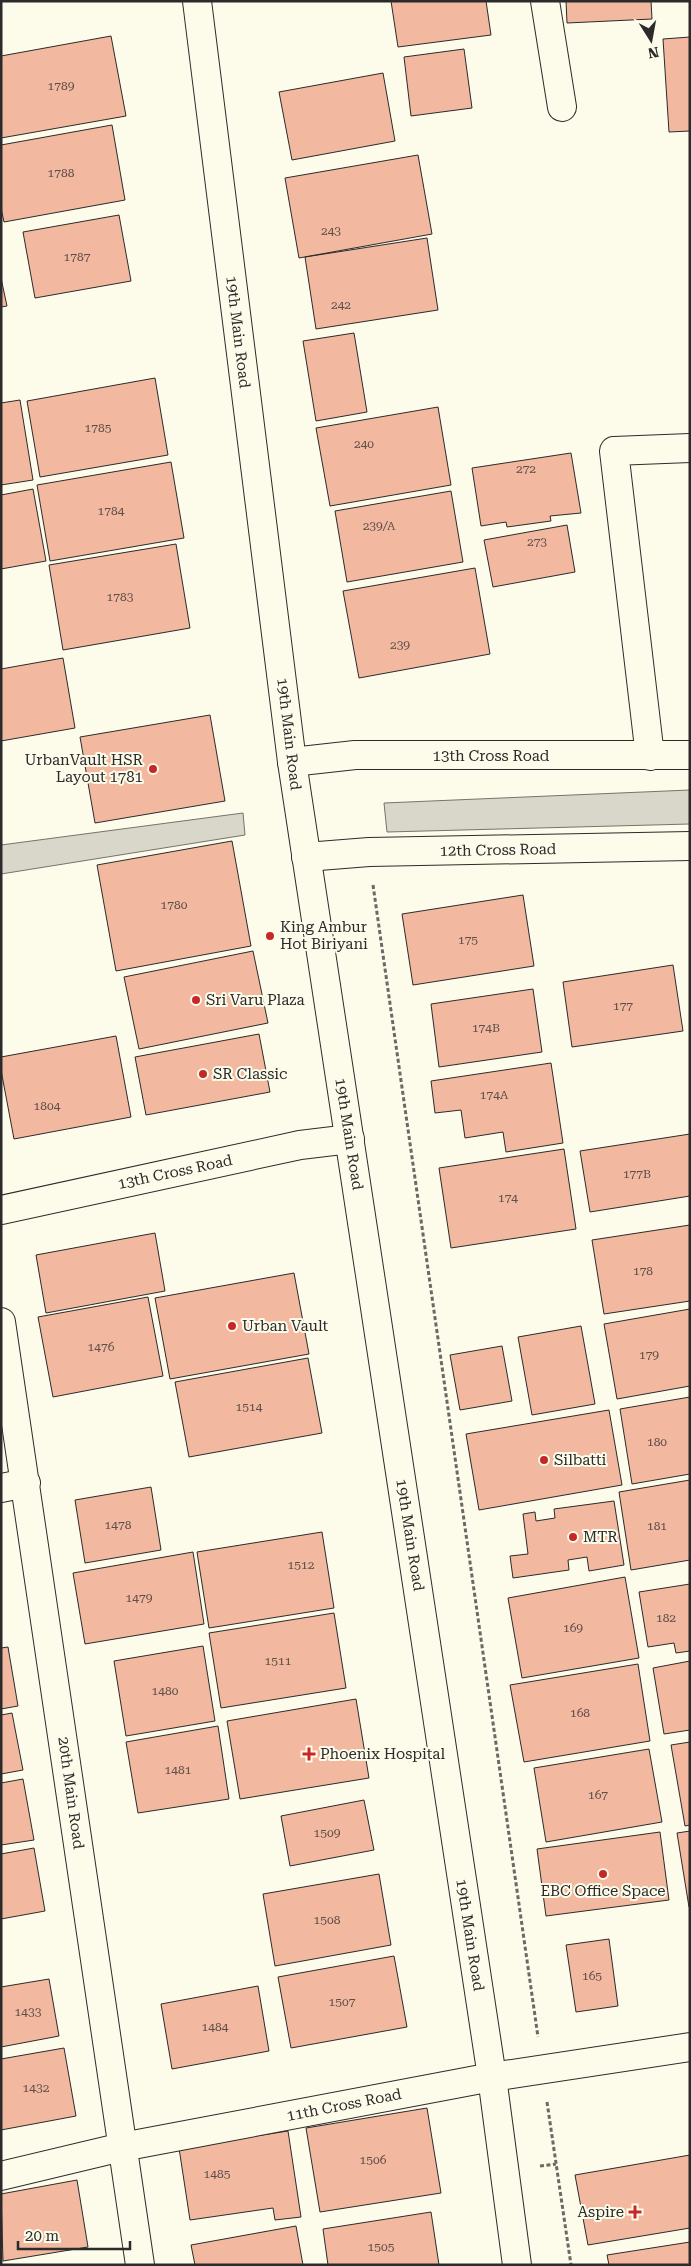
<svg xmlns="http://www.w3.org/2000/svg" width="691" height="2266" font-family="'Roboto Serif',serif">
<style>
.water{fill:#d8d7c9;stroke:#74746e}
.building{fill:#f2b8a0;stroke:#2b2b2b}
.lines{fill:none;stroke-linecap:round;stroke-linejoin:round}
.minor-casing{stroke:#2b2b2b;stroke-width:30}
.tertiary-casing{stroke:#2b2b2b;stroke-width:30}
.secondary-casing{stroke:#2b2b2b;stroke-width:30}
.path{stroke:#6a6964;stroke-width:3;stroke-dasharray:4 2.5;stroke-linecap:butt}
.minor{stroke:#fdfbea;stroke-width:28}
.tertiary{stroke:#fdfbea;stroke-width:28}
.secondary{stroke:#fdfbea;stroke-width:28}
.poi-dot{fill:#c62828;stroke:#fdfbea;stroke-width:2}
.labels{text-anchor:middle;dominant-baseline:central;stroke-width:4;stroke-linejoin:round;paint-order:stroke}
.number-label{font-size:12px;fill:#5d4e48}
.street-label{font-size:15px;fill:#2b2b2b;stroke:#fdfbea}
.poi-label{font-size:15px;fill:#2b2b2b;stroke:#fdfbea;text-anchor:start}
</style>
<rect width="100%" height="100%" fill="#fdfbea"/>
<path class="water" d="M690,790V824L387,832L384,803Z
M243,813L245,835L1,874V845Z"/>
<path class="building" d="M391,1H486L491,35L398,47Z
M566,1H651L652,19L567,23Z
M111,36L126,116L1,138V56Z
M690,37V131L669,132L663,39Z
M464,49L472,108L411,116L404,57Z
M383,73L395,141L292,160L279,92Z
M112,125L125,200L4,222L1,208V145Z
M418,155L432,234L299,258L285,178Z
M119,215L131,281L35,298L23,232Z
M427,238L438,310L316,329L305,257Z
M1,278L7,306L1,307Z
M354,333L367,412L316,421L303,341Z
M155,378L168,455L40,477L27,401Z
M20,400L33,480L1,485V403Z
M438,407L451,485L330,506L316,428Z
M571,453L581,513L550,516L551,521L507,527L506,522L481,526L472,468Z
M171,462L184,538L50,561L37,485Z
M33,489L46,561L1,569V495Z
M451,491L463,562L347,582L335,511Z
M567,525L575,572L493,587L484,540Z
M176,544L190,628L63,650L49,565Z
M475,568L490,654L359,678L343,591Z
M63,658L75,728L1,741V669Z
M210,715L225,801L95,823L80,737Z
M232,841L251,946L116,971L97,865Z
M523,895L534,966L413,985L402,914Z
M253,951L268,1023L139,1049L124,977Z
M673,965L683,1031L572,1047L563,982Z
M533,989L542,1052L439,1067L431,1004Z
M259,1034L270,1092L146,1115L135,1057Z
M116,1036L131,1117L14,1139L1,1070V1057Z
M551,1063L563,1143L506,1152L503,1132L465,1138L461,1110L435,1113L431,1081Z
M690,1134V1196L590,1212L580,1151Z
M564,1149L576,1229L451,1248L439,1168Z
M690,1225V1301L604,1314L592,1240Z
M155,1233L165,1291L46,1313L36,1255Z
M294,1273L309,1354L170,1379L155,1298Z
M148,1297L163,1376L53,1397L38,1317Z
M690,1309V1386L617,1399L604,1324Z
M581,1326L595,1404L532,1415L518,1337Z
M502,1346L512,1401L460,1410L450,1355Z
M308,1358L322,1433L189,1457L175,1382Z
M690,1397V1474L632,1484L620,1409Z
M609,1410L622,1485L479,1510L466,1434Z
M690,1480V1560L631,1570L619,1492Z
M151,1487L161,1550L85,1563L75,1500Z
M614,1501L624,1565L589,1571L587,1557L568,1560L569,1570L513,1578L510,1556L528,1554L523,1514L535,1512L536,1521L555,1518L554,1509Z
M322,1532L334,1608L209,1628L197,1552Z
M193,1552L204,1624L85,1644L73,1573Z
M625,1577L639,1658L522,1678L508,1598Z
M690,1584V1651L676,1653L674,1643L648,1647L639,1592Z
M334,1613L346,1688L221,1708L209,1633Z
M203,1646L215,1721L126,1736L114,1661Z
M8,1647L18,1706L1,1709V1648Z
M690,1661V1730L664,1734L653,1668Z
M638,1664L650,1741L524,1762L510,1685Z
M356,1699L369,1778L240,1799L227,1721Z
M12,1713L23,1770L1,1774V1715Z
M218,1726L229,1799L138,1813L126,1742Z
M690,1742V1825L685,1826L671,1745Z
M649,1749L662,1822L546,1842L534,1768Z
M23,1779L34,1840L1,1845V1783Z
M364,1800L374,1850L290,1866L281,1816Z
M690,1831V1907H689L677,1833Z
M660,1832L669,1900L546,1916L537,1849Z
M34,1848L45,1911L1,1919V1854Z
M379,1874L391,1945L275,1966L263,1894Z
M609,1939L618,2006L576,2012L566,1945Z
M394,1956L407,2027L291,2048L278,1977Z
M49,1979L59,2036L1,2047V1987Z
M258,1986L269,2051L172,2069L161,2004Z
M64,2048L76,2116L1,2130V2059Z
M427,2108L441,2193L320,2212L306,2128Z
M288,2131L301,2217L275,2220L273,2208L190,2220L179,2148Z
M690,2155V2228L588,2245L575,2175Z
M77,2180L88,2247L3,2261L1,2194Z
M431,2212L439,2265H328L323,2229Z
M296,2226L303,2265H195L191,2245Z
M690,2242V2265H609L607,2255Z"/>
<g class="lines">
<defs>
<path id="minor" d="M545,1L562,107
M650,756L614,451L690,448
M292,762L355,755H690
M306,857L369,852L690,846
M1,1322L140,2265
M1,1488L26,1483
M1,2176L122,2147L492,2077"/>
<path id="tertiary" d="M1,1210L300,1145L350,1139
M492,2077L690,2047"/>
<path id="secondary" d="M197,1L292,762L492,2077L517,2265"/>
</defs>
<use href="#minor" class="minor-casing"/>
<use href="#tertiary" class="tertiary-casing"/>
<use href="#secondary" class="secondary-casing"/>
<path class="path" d="M373,885L538,2037
M547,2102L571,2265
M540,2166L556,2164"/>
<use href="#minor" class="minor"/>
<use href="#tertiary" class="tertiary"/>
<use href="#secondary" class="secondary"/>
</g>
<g class="poi-dot">
<circle cx="153" cy="769" r="5"/>
<circle cx="270" cy="936" r="5"/>
<circle cx="196" cy="1000" r="5"/>
<circle cx="203" cy="1074" r="5"/>
<circle cx="232" cy="1326" r="5"/>
<circle cx="544" cy="1460" r="5"/>
<circle cx="573" cy="1537" r="5"/>
<path d="M306.5 1746.5h5v5h5v5h-5v5h-5v-5h-5v-5h5z"/>
<circle cx="603" cy="1874" r="5"/>
<path d="M632.5 2204.5h5v5h5v5h-5v5h-5v-5h-5v-5h5z"/>
</g>
<g class="labels">
<g class="number-label">
<text x="61" y="86">1789</text>
<text x="61" y="173">1788</text>
<text x="331" y="231">243</text>
<text x="77" y="257">1787</text>
<text x="341" y="305">242</text>
<text x="98" y="428">1785</text>
<text x="364" y="444">240</text>
<text x="526" y="469">272</text>
<text x="111" y="511">1784</text>
<text x="379" y="526">239/A</text>
<text x="537" y="542">273</text>
<text x="120" y="597">1783</text>
<text x="400" y="645">239</text>
<text x="174" y="905">1780</text>
<text x="468" y="940">175</text>
<text x="623" y="1006">177</text>
<text x="486" y="1028">174B</text>
<text x="494" y="1095">174A</text>
<text x="47" y="1106">1804</text>
<text x="637" y="1174">177B</text>
<text x="508" y="1198">174</text>
<text x="643" y="1271">178</text>
<text x="101" y="1347">1476</text>
<text x="649" y="1355">179</text>
<text x="249" y="1407">1514</text>
<text x="657" y="1442">180</text>
<text x="118" y="1525">1478</text>
<text x="657" y="1526">181</text>
<text x="301" y="1565">1512</text>
<text x="139" y="1598">1479</text>
<text x="666" y="1618">182</text>
<text x="573" y="1628">169</text>
<text x="278" y="1661">1511</text>
<text x="165" y="1691">1480</text>
<text x="580" y="1713">168</text>
<text x="178" y="1770">1481</text>
<text x="598" y="1795">167</text>
<text x="327" y="1833">1509</text>
<text x="327" y="1920">1508</text>
<text x="592" y="1976">165</text>
<text x="342" y="2002">1507</text>
<text x="28" y="2012">1433</text>
<text x="215" y="2027">1484</text>
<text x="36" y="2088">1432</text>
<text x="373" y="2160">1506</text>
<text x="217" y="2174">1485</text>
<text x="381" y="2247">1505</text>
</g>
<g class="street-label">
<text transform="translate(238 332) rotate(83)">19th Main Road</text>
<text transform="translate(289 734) rotate(83)">19th Main Road</text>
<text x="491" y="756">13th Cross Road</text>
<text transform="translate(498 850) rotate(-1)">12th Cross Road</text>
<text transform="translate(349 1134) rotate(81)">19th Main Road</text>
<text transform="translate(175 1172) rotate(-12)">13th Cross Road</text>
<text transform="translate(410 1535) rotate(81)">19th Main Road</text>
<text transform="translate(71 1793) rotate(82)">20th Main Road</text>
<text transform="translate(470 1935) rotate(81)">19th Main Road</text>
<text transform="translate(344 2105) rotate(-11)">11th Cross Road</text>
</g>
<g class="poi-label">
<text x="143" y="760" text-anchor="end">UrbanVault HSR<tspan x="143" dy="17">Layout 1781</tspan></text>
<text x="280" y="927">King Ambur<tspan x="280" dy="17">Hot Biriyani</tspan></text>
<text x="206" y="1000">Sri Varu Plaza</text>
<text x="213" y="1074">SR Classic</text>
<text x="242" y="1326">Urban Vault</text>
<text x="554" y="1460">Silbatti</text>
<text x="583" y="1537">MTR</text>
<text x="320" y="1754">Phoenix Hospital</text>
<text x="603" y="1891" text-anchor="middle">EBC Office Space</text>
<text x="624" y="2212" text-anchor="end">Aspire</text>
</g>
</g>
<rect width="691" height="2266" fill="none" stroke="#2b2b2b" stroke-width="5"/>
<g transform="translate(651 40) rotate(169)" stroke="#fdfbea" stroke-width="4" paint-order="stroke">
<path d="M0-4L9 19L0 12L-9 19Z" fill="#2b2b2b"/>
<text y="-8" font-size="14" font-weight="bold" text-anchor="middle" fill="#2b2b2b">N</text>
</g>
<path d="M18 2241v8h112v-8" fill="none" stroke="#2b2b2b" stroke-width="2.5"/>
<text x="25" y="2241" font-size="15" fill="#2b2b2b" stroke="#fdfbea" stroke-width="4" paint-order="stroke">20 m</text>
</svg>
